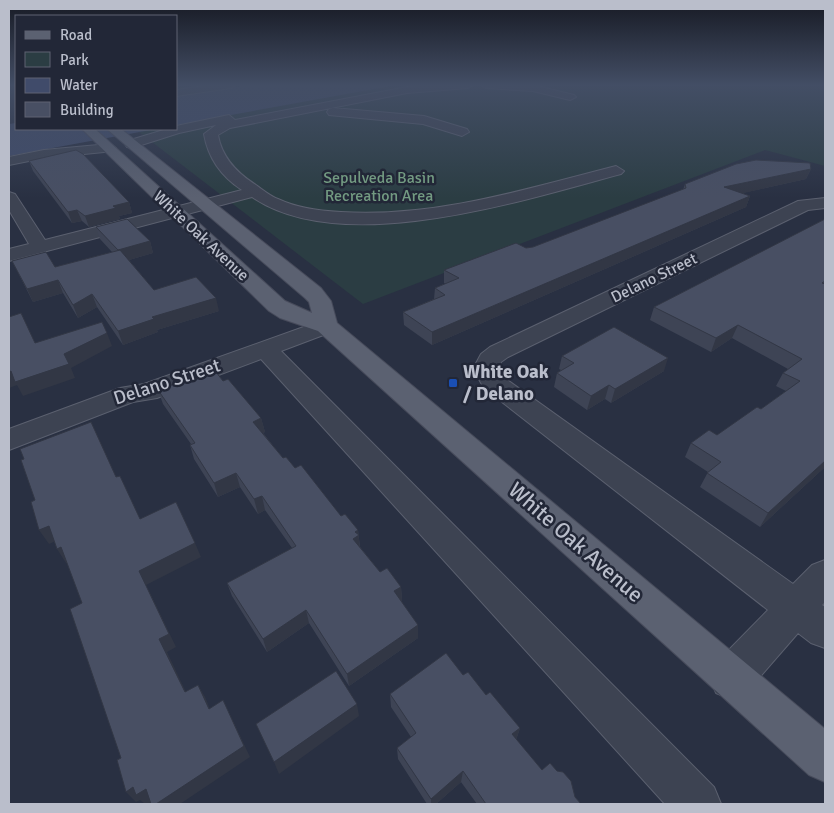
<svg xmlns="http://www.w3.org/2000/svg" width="834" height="813" font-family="Signika,sans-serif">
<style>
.green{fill:#2b3d43}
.water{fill:#404b6a}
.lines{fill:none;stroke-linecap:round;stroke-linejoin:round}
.minor-casing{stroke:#5b606f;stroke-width:2}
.major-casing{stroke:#474b5b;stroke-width:2}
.minor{fill:#3d4352;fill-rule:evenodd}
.major{fill:#5b6171;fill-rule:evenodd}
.wall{fill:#3e4455}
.shaded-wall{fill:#323745}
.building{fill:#484f63;stroke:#323745}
.transit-dot{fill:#1a4fb4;stroke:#222737;stroke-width:2}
.labels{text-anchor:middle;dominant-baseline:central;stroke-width:5;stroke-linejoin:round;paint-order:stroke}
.far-park-label{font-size:16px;fill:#739b82;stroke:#222737}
.far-street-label{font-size:16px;fill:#babecb;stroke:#222737}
.poi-label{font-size:19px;font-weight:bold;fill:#babecb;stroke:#222737;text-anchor:start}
.street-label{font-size:19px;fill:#babecb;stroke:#222737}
.near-street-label{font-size:22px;fill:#babecb;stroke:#222737}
</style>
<rect width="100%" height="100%" fill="#293042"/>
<path class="green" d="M176,85H825V166L765,150L363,304L135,129H176Z"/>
<path class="water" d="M249,85H396L176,125V96Z
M16,123V129H156L9,156V124Z"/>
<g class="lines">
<defs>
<path id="minor" d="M212,85H236L231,88L176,96V90Z
M434,85H473L468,88L407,93L230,128L218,135C222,158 237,173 256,185C263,190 270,196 278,199C297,208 320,211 341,212C434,218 526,189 616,166L624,171L621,174C524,200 342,259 252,197L9,261V249L29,244L9,210V192L15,194L45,240L242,190C222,177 208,158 204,134L216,125L179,133L132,148L127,147L125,144L127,141L167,129H176V126L229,115L235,120L407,87Z
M481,85H533L574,95L576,97L570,100L533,91L486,88Z
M333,108L424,116L467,129L469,132L462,136L423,124L329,115L327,112L329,109Z
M109,144L116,148L114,151L44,158L9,165V157L44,150Z
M825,198V208L808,210L508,357L501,362L499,369L503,377L793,584L812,565L825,560V602L822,605L825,607V648L811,643L798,633L746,693L731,699L716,693L710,678L716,663L768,610L484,388L473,369L481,354L490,347L798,201Z
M326,319L334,321L338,326L334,331L281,351L714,787L721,804H665L261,359L157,398L133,402L9,450V429L120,388L144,384Z"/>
<path id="major" d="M82,129H95L285,301L312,313L309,302L305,298L107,129H121L321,288L331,301L337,323L825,729V782L809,775L318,331L280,318L269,311Z"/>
</defs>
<use href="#minor" class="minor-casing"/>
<use href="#major" class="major-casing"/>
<use href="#minor" class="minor"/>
<use href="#major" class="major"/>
</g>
<path class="wall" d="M29,161L129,202L132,213L119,216L120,219L89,227L82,221L72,223L33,171Z
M811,169L806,179L742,193L750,196L746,207L432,345L404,325L403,312L434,299L435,288L446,283H444V270L526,248L533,247L683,190L685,184Z
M825,219V467L760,527L700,487L708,472L685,457L691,443L717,435L761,409L786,391L776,386L783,373L788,369L732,338L711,352L650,320L654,307Z
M96,227L150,241L153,253L129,260L154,290L219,311L157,330L158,332L123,345L97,307L78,318L63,293L33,302L12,261L55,267L112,252L100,239Z
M562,356L664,371L611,403L605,399L587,410L554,387L557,373L561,370L559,369Z
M195,380L223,381L261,418L265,432L263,433L283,458L295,468L341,516L358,530L360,547L380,572L401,587L402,600L401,601L418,638L349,686L309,623L267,652L232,596L227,583L292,548L265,510L258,514L240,487L218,497L194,459L190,445L191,444L163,404L158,390Z
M463,675L486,695L520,728L516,740L542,770L575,797L581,804H477L461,782L436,804H427L398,759L397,748L411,737L391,707L390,694Z"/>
<path class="shaded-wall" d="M811,169L806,179L721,198L724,187Z
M750,196L746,207L432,345V332Z
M129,202L132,213L119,216L120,219L89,227L85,216L113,206Z
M77,210L82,221L72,223L68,212Z
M150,241L153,253L122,262L118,250Z
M58,280L63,293L33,302L27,289Z
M92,294L97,307L78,318L73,305Z
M216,298L219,311L157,330L158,332L123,345L118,331L152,317Z
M738,325L732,338L711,352L716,338Z
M107,333L112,346L71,368L75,378L23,396L17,385L9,388V372L64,354Z
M668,358L664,371L611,403L615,389Z
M609,385L605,399L587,410L591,396Z
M261,418L265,432L257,436L253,422Z
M825,461V467L760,527L768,513Z
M236,473L240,487L218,497L214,483Z
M262,496L265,510L258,514L254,499Z
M49,526L58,540L49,544L39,530Z
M358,530L360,549L353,539L355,532Z
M195,543L201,557L146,585L176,647L167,652L192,705L185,692L159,639L139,571Z
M61,547L70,561L66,563L57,549Z
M401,587L402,600L394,605V591Z
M306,610L309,623L267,652L263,639Z
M418,625V638L349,686L347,674Z
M198,685L205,697L215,721L209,709Z
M223,700L250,757L180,804H156Z
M357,704L359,716L279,774L274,762Z
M520,728L516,740L512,734Z
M463,771L461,782L436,804H431V799Z
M133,787L146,789L155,799L148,804H145L140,800L136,802L126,792Z"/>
<path class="building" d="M76,150L83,154L129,202L113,206L116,208L85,216L77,210L68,212L29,161Z
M756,160L810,163L811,169L724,187L750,196L432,332L403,312L445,295L435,288L459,278L444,270L516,243L526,248L533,247L686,188L685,184L736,164Z
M127,219L150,241L118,250L96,227Z
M825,219V281L822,283L825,284V461L768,513L707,473L721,462L691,443L709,430L717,435L757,407L761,409L800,381L783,373L802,359L738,325L716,338L654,307Z
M120,250L154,290L196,277L216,298L152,317L154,319L118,331L92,294L73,305L58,280L27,289L12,261L46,252L55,267Z
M21,313L35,343L102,322L107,333L64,354L69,364L15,382L11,371L9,372V317Z
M614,327L668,358L615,389L609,385L591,396L557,373L574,363L562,356Z
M216,372L223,381L228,379L261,418L253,422L283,458L286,457L295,468L301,465L341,516L345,514L358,530L355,532L359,535L353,539L380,572L387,568L401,587L394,591L418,625L347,674L306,610L263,639L227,583L296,546L262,496L254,499L236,473L214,483L190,445L195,443L158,390L193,377L195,380Z
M91,422L116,477L120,476L140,519L176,502L195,543L139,571L169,634L159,639L185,692L198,685L209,709L223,700L244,746L156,804H151L146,789L136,795L133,787L126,792L117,760L121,758L70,609L82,603L61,547L57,549L49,526L39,530L31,502L35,500L21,460L24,459L20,449Z
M446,653L463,675L468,672L486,695L490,692L520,728L512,734L542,770L550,763L557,771L563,772L571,781L575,797L581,804H486L463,771L431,799L397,748L416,733L390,694Z
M336,671L357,704L274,762L256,724Z"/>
<linearGradient id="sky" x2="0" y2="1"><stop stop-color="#171a24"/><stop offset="0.43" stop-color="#434e65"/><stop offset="1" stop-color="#434e65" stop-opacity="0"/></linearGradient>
<rect width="834" height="198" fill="url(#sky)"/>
<rect class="transit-dot" x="448" y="378" width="10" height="10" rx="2.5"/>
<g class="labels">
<g class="far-park-label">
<text x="379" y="178">Sepulveda Basin<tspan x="379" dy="18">Recreation Area</tspan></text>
</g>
<g class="far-street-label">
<text transform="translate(201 236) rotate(43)">White Oak Avenue</text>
<text transform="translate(654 278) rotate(-26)">Delano Street</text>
</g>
<g class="poi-label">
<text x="463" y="372">White Oak<tspan x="463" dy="22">/ Delano</tspan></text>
</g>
<g class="street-label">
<text transform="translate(167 382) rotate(-18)">Delano Street</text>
</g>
<g class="near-street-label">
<text transform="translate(576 542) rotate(41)">White Oak Avenue</text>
</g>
</g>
<rect width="834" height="813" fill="none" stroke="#babecb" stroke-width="20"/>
<rect x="15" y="15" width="162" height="115" fill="#222737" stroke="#5f6372"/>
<rect x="25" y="31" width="25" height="8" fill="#5b6171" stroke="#5f6372"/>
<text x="60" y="40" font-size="15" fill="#babecb">Road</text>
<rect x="25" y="52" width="25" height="15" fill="#2b3d43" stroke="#5f6372"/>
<text x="60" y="65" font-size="15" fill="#babecb">Park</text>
<rect x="25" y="78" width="25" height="15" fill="#404b6a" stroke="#5f6372"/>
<text x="60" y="90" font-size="15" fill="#babecb">Water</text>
<rect x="25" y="102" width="25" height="15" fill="#484f63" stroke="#5f6372"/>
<text x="60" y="115" font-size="15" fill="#babecb">Building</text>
</svg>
